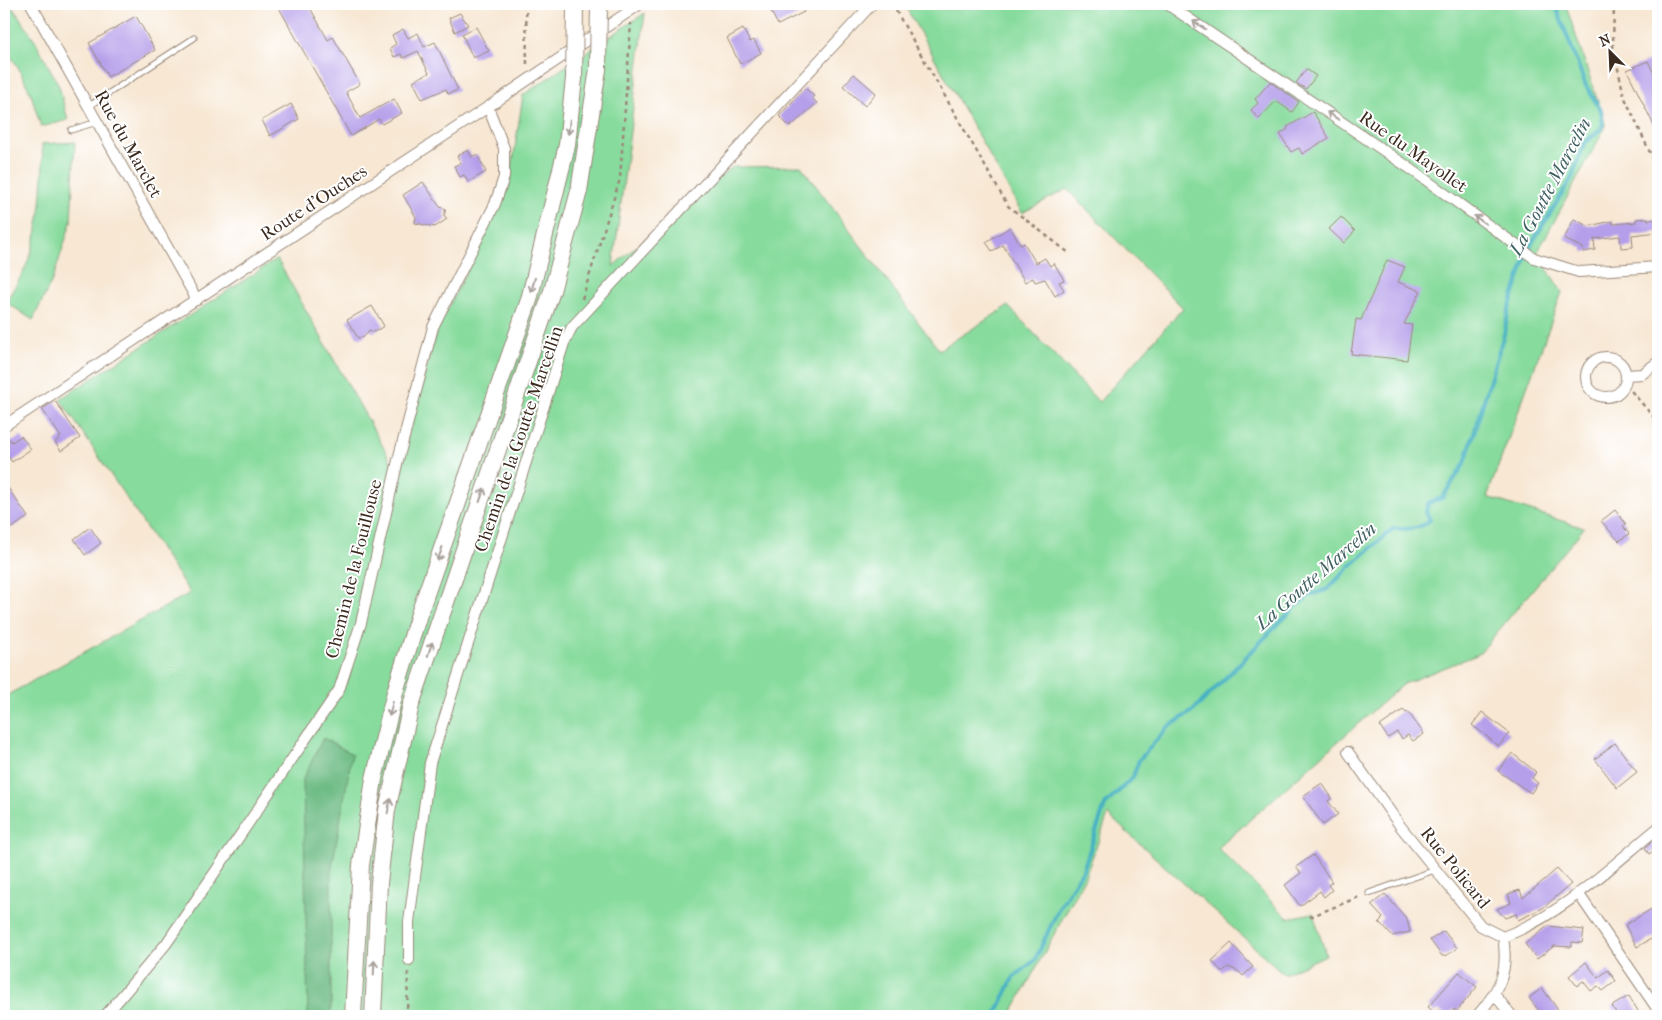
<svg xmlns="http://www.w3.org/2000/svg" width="1662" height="1020" font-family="'IM FELL French Canon',serif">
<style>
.green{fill:#87db9d;stroke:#61825e}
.forest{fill:#6dbb84;stroke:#547251}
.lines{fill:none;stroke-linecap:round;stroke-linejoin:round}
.stream{stroke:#45b1c3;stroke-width:4}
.building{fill:#b59fea}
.service-casing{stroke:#998878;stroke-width:7}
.minor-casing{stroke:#998878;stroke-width:12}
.primary-casing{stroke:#998878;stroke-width:18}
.path{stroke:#998878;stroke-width:2.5;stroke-dasharray:4 4;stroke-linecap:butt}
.service{stroke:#fff;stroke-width:5}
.minor{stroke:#fff;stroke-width:10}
.primary{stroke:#fff;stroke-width:16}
.primary-bridge-casing{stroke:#998878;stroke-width:18;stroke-linecap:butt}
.primary-bridge{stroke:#fff;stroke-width:16}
.oneway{stroke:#a79f9a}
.labels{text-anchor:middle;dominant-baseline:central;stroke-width:4;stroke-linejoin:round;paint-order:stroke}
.street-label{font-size:18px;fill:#3b2a1e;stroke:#fff}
.water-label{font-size:19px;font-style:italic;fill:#3f6060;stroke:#fff}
</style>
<rect width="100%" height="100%" fill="#fff"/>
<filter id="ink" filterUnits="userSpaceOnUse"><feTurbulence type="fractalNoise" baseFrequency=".02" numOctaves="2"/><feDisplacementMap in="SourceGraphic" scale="10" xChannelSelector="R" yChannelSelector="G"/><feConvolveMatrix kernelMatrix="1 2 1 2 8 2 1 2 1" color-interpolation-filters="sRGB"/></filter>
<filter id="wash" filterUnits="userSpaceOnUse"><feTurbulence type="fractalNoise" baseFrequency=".0096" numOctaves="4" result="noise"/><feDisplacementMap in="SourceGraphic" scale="20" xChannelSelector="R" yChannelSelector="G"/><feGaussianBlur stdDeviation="1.12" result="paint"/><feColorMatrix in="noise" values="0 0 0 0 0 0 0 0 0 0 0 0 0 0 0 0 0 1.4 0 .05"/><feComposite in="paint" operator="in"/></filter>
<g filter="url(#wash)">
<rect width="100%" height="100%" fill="#f7e7d3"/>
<path class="green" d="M4,4H9L13,8L35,40L59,86L68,120L41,127L31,94L18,67L4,47Z
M904,4H1564L1566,6L1606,126L1537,253L1562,292L1487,497L1584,528L1479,654L1403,684L1218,848L1288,918L1313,913L1326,955L1284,974L1108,815L1085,877L1010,1016H4V697L190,593L60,399L277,259L398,473L437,330L509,187L523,95L645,13L613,266L732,167L801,166L939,350L1008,306L1099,402L1183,308L1067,189L1022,213Z
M75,142L71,222L54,276L33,320L6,302C13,289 23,275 28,261C42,223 44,185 42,144Z"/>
<path class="forest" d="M323,738L352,754L331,873V1016H308L303,779Z"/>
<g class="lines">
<path class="stream" d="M995,1016L1013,978L1035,960L1059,908L1083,870L1105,805L1133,777L1139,760L1168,727L1193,711L1295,607L1310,595L1328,589L1348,568L1394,528C1405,530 1422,529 1430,520L1426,512L1428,503L1442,498L1465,463L1504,334L1509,309L1529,248L1571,179L1585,143L1601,129L1603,123L1601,110L1586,86L1555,4"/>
</g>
<g id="blocks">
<path class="building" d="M277,4H308L328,40L333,37L360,84L346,92L360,118L394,99L402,113L382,124L379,119L351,136Z
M776,4H800L804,12L778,25L769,8Z
M460,13L468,25L455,32L449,18Z
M136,16L155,50L108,77L89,43Z
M476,27L489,51L473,58L462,34Z
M403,29L408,38L418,33L424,47L435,42L458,90L448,94L446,89L422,99L413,81L429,73L418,51L403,58L401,54L394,57L390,48L396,44L392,35Z
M743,29L750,42L754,40L761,53L740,64L727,38Z
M1648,61L1658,82V134L1627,70Z
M1306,69L1316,76L1306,89L1296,83Z
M854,74L876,93L865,106L843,86Z
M1270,82L1299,102L1292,112L1276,101L1259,119L1251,110L1258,103L1255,99Z
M805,88L814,96L812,98L817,103L790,127L779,116Z
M291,104L299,119L270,136L262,120Z
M1313,112L1329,138L1302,154L1299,148L1291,152L1280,134L1288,129L1287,127Z
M468,150L472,157L477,154L486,172L468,182L464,175L460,177L454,166L461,163L457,156Z
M423,182L440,207L446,209L444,215L447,219L435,227L415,223L416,217L403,195Z
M1341,217L1355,231L1344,243L1329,229Z
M1648,218V220L1658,219V232L1632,235L1633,247L1621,248L1620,236L1594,239L1595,250L1583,252V248L1564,239L1574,219L1588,226L1613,221V224L1636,222V219Z
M1010,227L1021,245L1024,243L1036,263L1045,258L1050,266L1054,263L1064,280L1059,282L1064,290L1055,296L1045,279L1035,282L1033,278L1025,282L1003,245L992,251L986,242Z
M1387,260L1405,267L1398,282L1421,291L1404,324L1412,325L1407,360L1351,354L1356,319L1361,320Z
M372,306L384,326L374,332L369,330L364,337L358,338L347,320Z
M55,401L80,438L61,451L55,442L61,437L42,409Z
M4,433L12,442L21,436L31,449L12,462L4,450Z
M4,482L28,517L12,528L4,516Z
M1615,510L1626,524L1623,526L1629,534L1619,541L1601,521Z
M90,527L101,543L85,555L74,539Z
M1403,710L1406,713L1408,712L1424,734L1413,741L1408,735L1402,739L1397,732L1388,738L1380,726Z
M1482,712L1509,733L1499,746L1472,725Z
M1615,743L1637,772L1617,788L1595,759Z
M1512,753L1536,772L1532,778L1538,783L1531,793L1498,771Z
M1322,783L1332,798L1328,801L1338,814L1323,825L1303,796Z
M1658,837V847L1649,854L1645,848Z
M1313,855L1332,882L1328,885L1332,890L1324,897L1320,891L1300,906L1285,885L1301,873L1296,867Z
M1557,869L1571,884L1543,908L1518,920L1516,914L1505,918L1497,909L1511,903L1508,894L1520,890L1523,898Z
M1385,894L1407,919L1410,932L1392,936L1379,922L1383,918L1371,905Z
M1658,905V935L1637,947L1625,925Z
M1548,926L1584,930L1582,943L1572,942V947L1554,946L1537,959L1525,944Z
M1444,931L1457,948L1446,956H1442L1430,940Z
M1231,943L1253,967L1243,976L1238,971L1228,967L1222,972L1212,961Z
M1586,962L1598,978L1608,970L1616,981L1603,991L1598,986L1591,991L1583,981L1577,986L1569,976Z
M1459,972L1477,987L1456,1012L1454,1009L1448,1016L1438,1010L1435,1013L1428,1007Z
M1542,988L1559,1011L1552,1016H1543L1529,998Z
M1629,996L1641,1016H1618L1612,1006Z"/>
</g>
</g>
<g filter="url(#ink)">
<use href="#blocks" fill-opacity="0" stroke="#998878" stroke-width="1"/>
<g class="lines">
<defs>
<path id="service" d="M89,106L194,38
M71,130L97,122
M1369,893L1435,870"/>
<path id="minor" d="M31,4L197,300
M1167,4L1408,167L1534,258L1579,272L1658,267
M1656,4L1658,7
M1586 377a20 20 0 1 1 40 0a20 20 0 1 1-40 0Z
M1626,375L1642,374L1658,362
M4,426L488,107L640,4
M1348,752L1401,827L1481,926L1503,937C1562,915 1610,867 1658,828
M1578,893L1658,1010
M409,960V922L430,763L564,343L572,327L872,4
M1494,994L1512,1016
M105,1016L166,944L339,690L361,623L398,460L433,327L495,204L504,177V148L488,107
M1477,1016C1500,989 1509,972 1503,937"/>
<path id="primary" d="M353,1016L361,865L374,779L395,692L419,614L529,300L567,145L574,78
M373,1016L379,883L387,810L411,705L552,291L579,191L598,69"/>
</defs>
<use href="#service" class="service-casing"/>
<use href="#minor" class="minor-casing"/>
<use href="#primary" class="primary-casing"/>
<path class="path" d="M526,4L527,67
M892,4L1008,206L1069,253
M1614,4L1613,46L1624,96L1658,170
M582,299L620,179L631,23
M1626,385L1658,422
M1310,917L1361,896
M407,1016L408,972"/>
<use href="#service" class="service"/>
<use href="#minor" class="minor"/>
<use href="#primary" class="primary"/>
<defs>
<path id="primary-bridge" d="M598,69L599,4
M574,78L575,4"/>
</defs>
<use href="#primary-bridge" class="primary-bridge-casing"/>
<use href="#primary-bridge" class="primary-bridge"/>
</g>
<defs><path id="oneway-shaft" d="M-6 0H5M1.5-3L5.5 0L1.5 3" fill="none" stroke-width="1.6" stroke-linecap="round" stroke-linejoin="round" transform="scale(1.25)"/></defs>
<g class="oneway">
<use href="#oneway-shaft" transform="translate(1199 25) rotate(-146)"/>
<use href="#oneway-shaft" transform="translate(1333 116) rotate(-146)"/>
<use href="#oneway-shaft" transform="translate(569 127) rotate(96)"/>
<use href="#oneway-shaft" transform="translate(1480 220) rotate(-145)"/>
<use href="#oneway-shaft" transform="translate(533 285) rotate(105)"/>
<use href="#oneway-shaft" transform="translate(482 495) rotate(-71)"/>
<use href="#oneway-shaft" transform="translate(440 554) rotate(109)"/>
<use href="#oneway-shaft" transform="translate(430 649) rotate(-72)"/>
<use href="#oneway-shaft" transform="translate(391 709) rotate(104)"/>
<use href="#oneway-shaft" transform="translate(389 806) rotate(-79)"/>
<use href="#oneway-shaft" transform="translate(374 968) rotate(-88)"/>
</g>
</g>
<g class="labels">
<g class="street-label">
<text transform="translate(128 144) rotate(61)">Rue du Marclet</text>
<text transform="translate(1413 152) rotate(35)">Rue du Mayollet</text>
<text transform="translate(314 203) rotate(-33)">Route d'Ouches</text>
<text transform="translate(519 439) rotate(-71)">Chemin de la Goutte Marcellin</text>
<text transform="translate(354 569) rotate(-76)">Chemin de la Fouillouse</text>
<text transform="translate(1455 868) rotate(51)">Rue Policard</text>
</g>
<g class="water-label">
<text transform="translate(1550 187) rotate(-62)">La Goutte Marcelin</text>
<text transform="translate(1316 576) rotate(-41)">La Goutte Marcelin</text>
</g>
</g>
<rect width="1662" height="1020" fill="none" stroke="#fff" stroke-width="20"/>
<g transform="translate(1610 52) rotate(336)" stroke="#ffffff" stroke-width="4" paint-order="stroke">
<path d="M0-4L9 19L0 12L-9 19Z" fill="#3b2a1e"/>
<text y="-8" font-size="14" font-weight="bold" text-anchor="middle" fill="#3b2a1e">N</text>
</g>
</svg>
